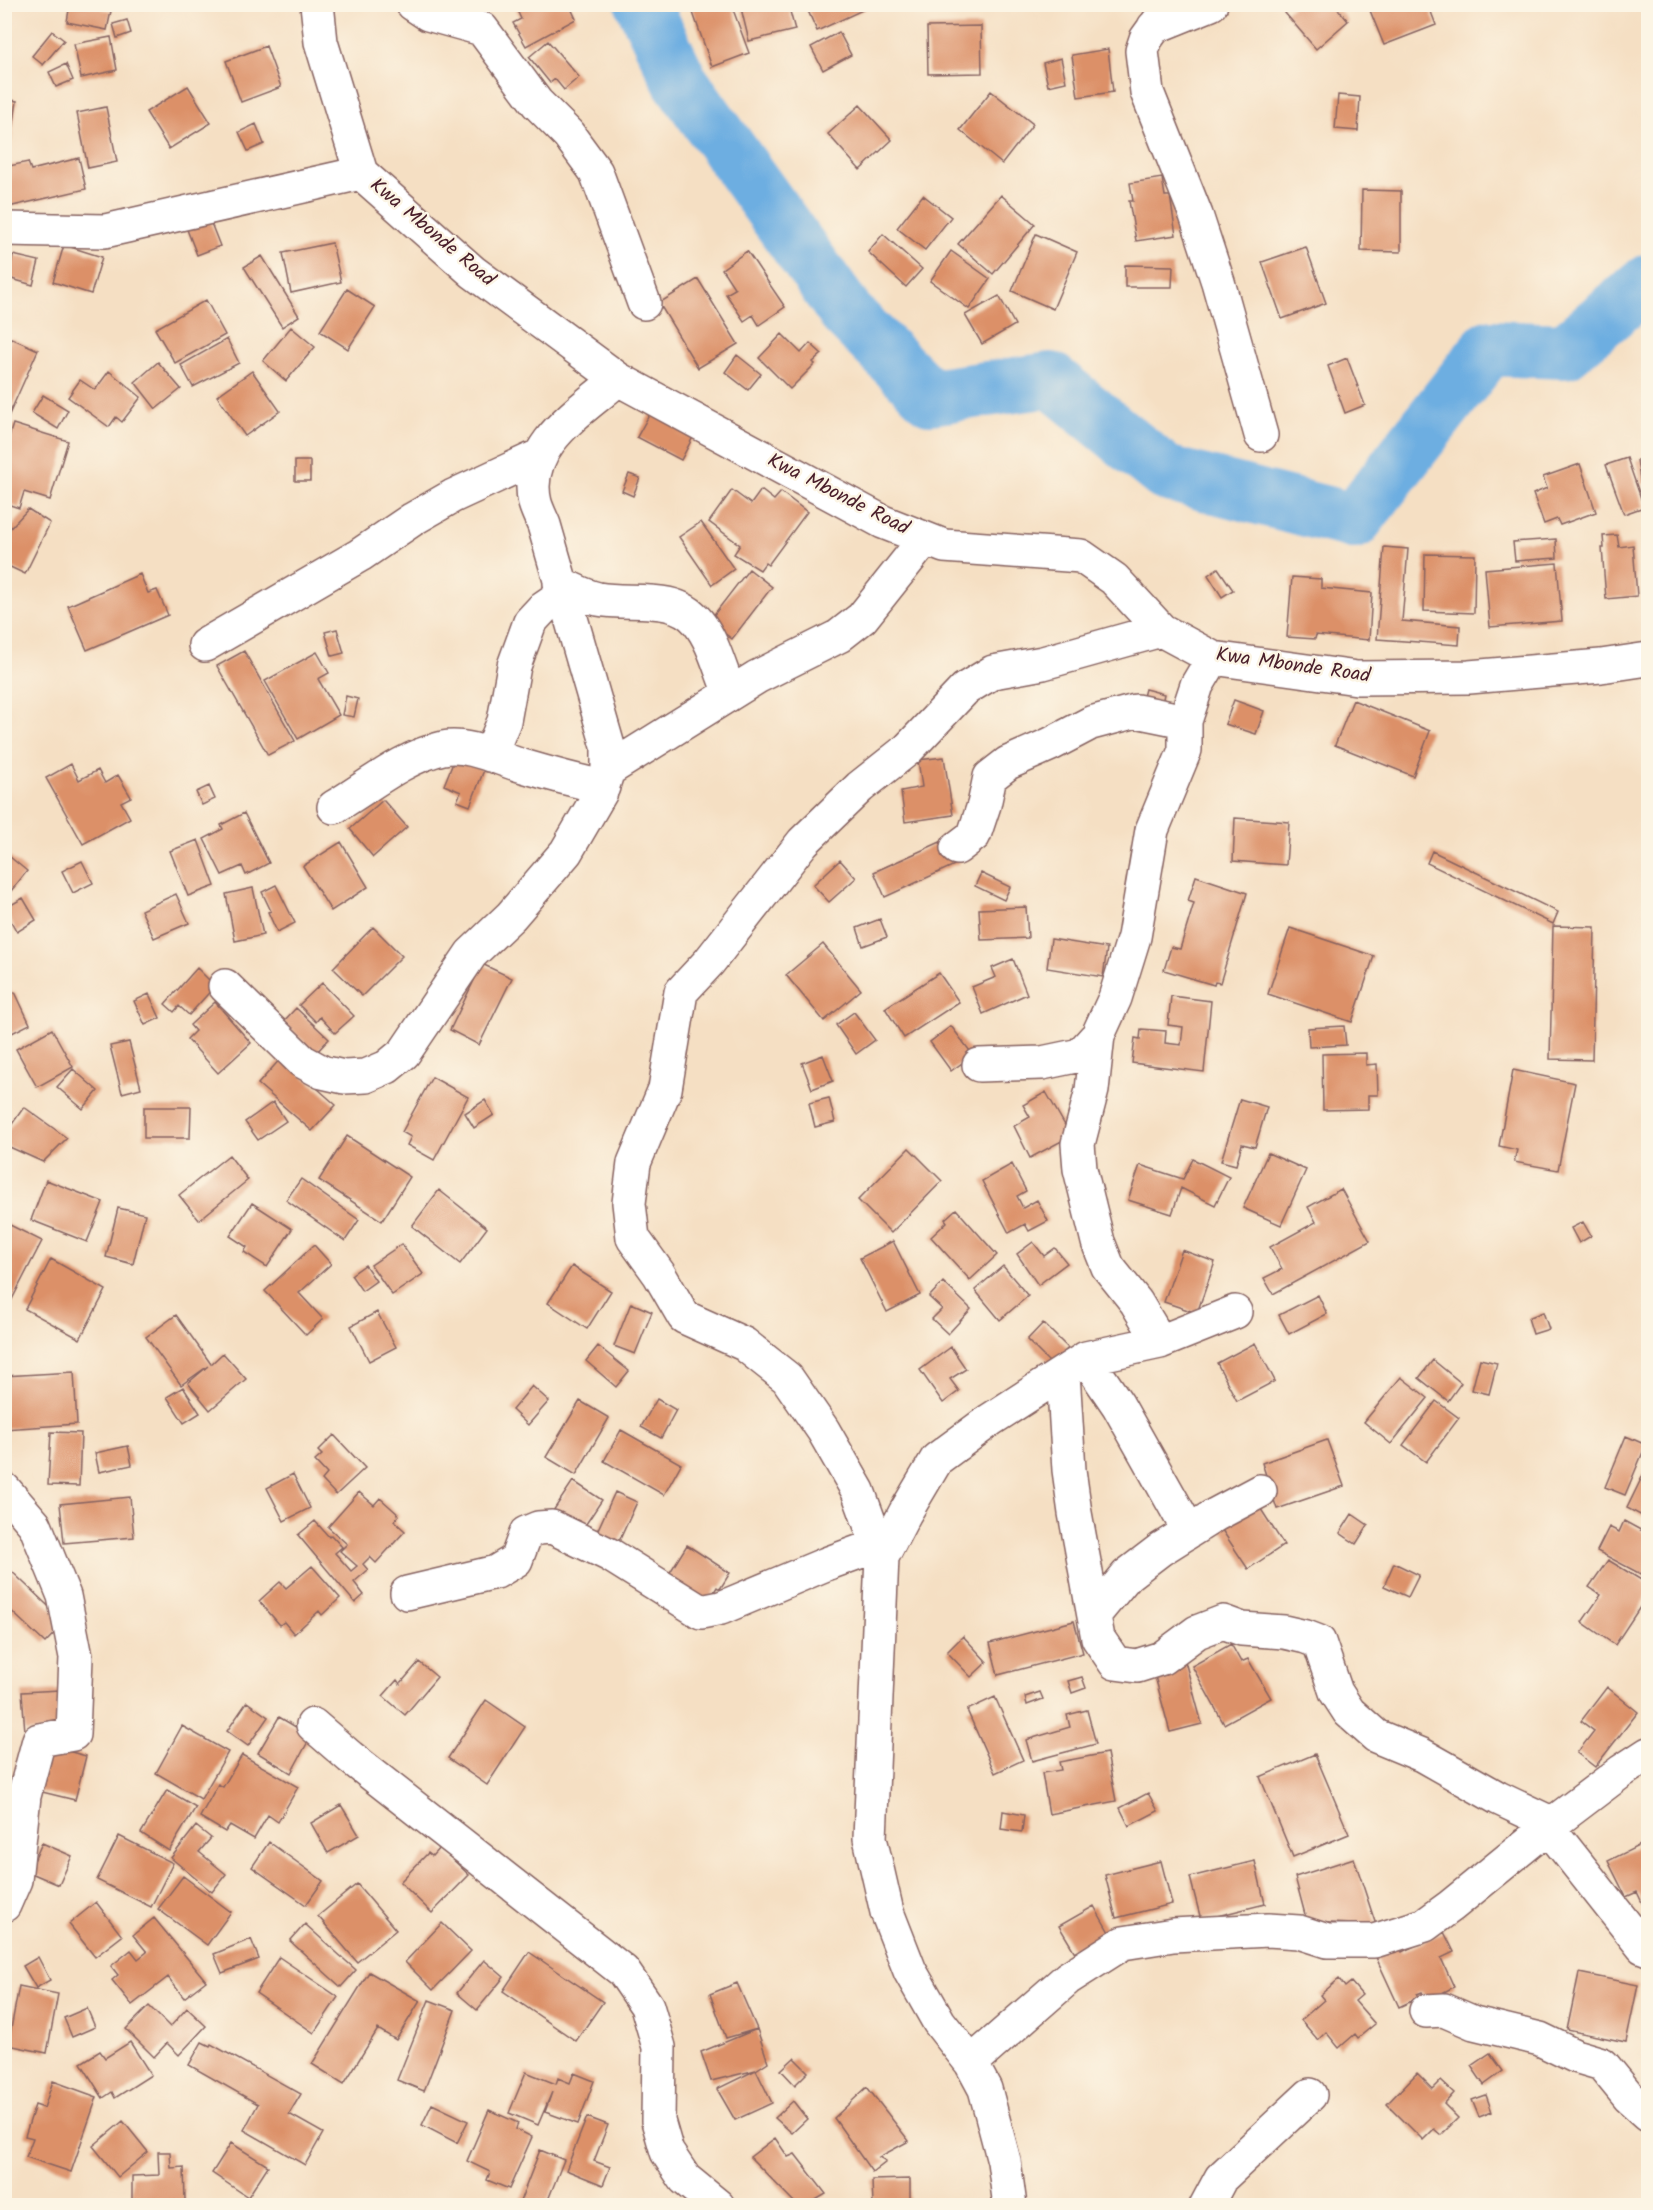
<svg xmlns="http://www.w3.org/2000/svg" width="1653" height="2210" font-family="Kalam,sans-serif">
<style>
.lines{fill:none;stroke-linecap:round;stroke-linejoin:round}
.river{stroke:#6daee1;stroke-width:56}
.building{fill:#dc9067}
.street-casing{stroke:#866260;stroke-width:36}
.street{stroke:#fff;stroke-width:33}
.labels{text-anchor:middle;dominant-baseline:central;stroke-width:5;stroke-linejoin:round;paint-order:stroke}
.street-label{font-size:20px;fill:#4a1f2b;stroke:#fcf5e5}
</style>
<rect width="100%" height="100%" fill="#fcf5e5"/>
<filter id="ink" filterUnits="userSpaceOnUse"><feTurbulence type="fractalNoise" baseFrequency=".0167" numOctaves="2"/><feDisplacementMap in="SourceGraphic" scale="12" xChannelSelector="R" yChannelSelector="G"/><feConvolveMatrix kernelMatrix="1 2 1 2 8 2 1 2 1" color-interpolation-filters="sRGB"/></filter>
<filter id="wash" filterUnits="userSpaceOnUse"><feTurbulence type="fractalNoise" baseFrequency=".008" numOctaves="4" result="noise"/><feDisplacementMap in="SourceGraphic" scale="24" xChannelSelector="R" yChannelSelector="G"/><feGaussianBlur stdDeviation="1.35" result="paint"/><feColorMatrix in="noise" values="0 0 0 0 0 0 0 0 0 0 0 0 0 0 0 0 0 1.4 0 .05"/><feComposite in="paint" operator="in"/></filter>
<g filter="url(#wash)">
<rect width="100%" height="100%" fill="#f5dfc3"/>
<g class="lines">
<path class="river" d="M643,4L680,81L847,314L930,397L1051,380L1165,473L1354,521L1489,348L1565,351L1648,282"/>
</g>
<g id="blocks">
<path class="building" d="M70,4H82L111,11L107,30L67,22Z
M514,4H569L576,19L526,46L513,23L521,19Z
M690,4H731L749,53L712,67Z
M740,4H788L795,30L749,41Z
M805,4H865L867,8L817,31Z
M1295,4H1334L1348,21L1316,49L1285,13Z
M1377,4H1428L1436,25L1384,45L1369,8Z
M127,20L131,33L117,38L113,24Z
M981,26L982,73L928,74L927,27Z
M52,31L64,40L43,65L32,56Z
M839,32L851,55L823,70L811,47Z
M111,37L117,70L81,78L74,44Z
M548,41L579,77L564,90L555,79L550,83L529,57Z
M266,46L281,87L241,102L226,61Z
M1108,49L1113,92L1078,97L1072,55Z
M1061,58L1066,82L1048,86L1043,63Z
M66,64L73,80L56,87L49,72Z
M188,86L211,123L169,149L146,112Z
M991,91L1033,124L1002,164L960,130Z
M1338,95L1360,97L1358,131L1335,129Z
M4,99L17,101L8,164H4Z
M860,105L892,140L860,170L828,134Z
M106,107L117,162L88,168L77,113Z
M256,124L264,144L248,151L239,132Z
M79,158L86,189L4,208V167L28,162L31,170Z
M1162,178L1165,196H1170L1176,235L1136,241L1129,201H1133L1130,183Z
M1362,190L1401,191V252L1361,251Z
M923,195L951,217L925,250L897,228Z
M1001,195L1035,224L993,274L958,244Z
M209,218L220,246L197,255L186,227Z
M883,234L922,269L906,287L868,252Z
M1036,234L1077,252L1053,309L1012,291Z
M332,243L341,282L291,293L283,253Z
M64,245L102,257L91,294L53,282Z
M1306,247L1326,303L1282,319L1262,262Z
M747,251L785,307L759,325L753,315L744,321L726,294L735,289L722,269Z
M951,251L990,279L969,309L930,281Z
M13,255L39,261L33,285L8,278Z
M262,256L299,316L282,327L244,267Z
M1125,265L1173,266L1172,287H1125Z
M698,279L738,344L698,368L659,303Z
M347,289L375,307L348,349L320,331Z
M999,296L1015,325L982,344L965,315Z
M206,300L225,335L175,363L155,329Z
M291,327L315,347L286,381L263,361Z
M782,334L801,353L810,343L822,354L813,362L815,364L790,389L759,358Z
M11,338L38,350L4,426V347L7,348Z
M227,339L239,363L193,387L181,365Z
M737,355L761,374L748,390L725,372Z
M1347,358L1365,405L1345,413L1328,366Z
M158,362L181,389L156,409L135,382Z
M109,371L141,397L122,422L116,417L109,427L68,397L80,380L95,390Z
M252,371L280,411L245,436L217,396Z
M43,395L68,410L58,429L32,413Z
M652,410L695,433L681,460L637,437Z
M13,424L68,441L50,500L24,492L19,508L4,503V452Z
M1627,458L1644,507L1624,514L1606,465Z
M1648,459V483L1641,485L1637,460Z
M295,461H310V481H295Z
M1580,464L1596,512L1560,525L1557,519L1544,524L1533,494L1547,488L1543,477Z
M629,474L640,478L633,496L622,491Z
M732,490L751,504L761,490L774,500L781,492L807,512L768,565L765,563L760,570L734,554L740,545L709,522Z
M28,509L50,523L25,574L4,564V535Z
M701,522L734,569L712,585L679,537Z
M1617,535L1619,547L1633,545L1637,596L1606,599L1602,548H1604L1603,536Z
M1556,539L1557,558L1515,561L1513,542Z
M1384,547L1408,549L1402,621L1460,626L1459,645L1377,639Z
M1425,554L1475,555L1474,613L1424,611Z
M1557,563L1562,621L1490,627L1485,569Z
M1218,568L1233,590L1222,597L1208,575Z
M749,569L772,587L732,639L709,621Z
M140,574L148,593L157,590L168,615L87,650L68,606Z
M1292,577L1321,579V588L1372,593L1369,640L1316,635L1315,639L1287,637Z
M337,629L344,653L332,656L325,632Z
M244,651L295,741L268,755L217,666Z
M317,652L329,673L318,679L339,715L298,739L265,681Z
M1145,689L1164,694L1160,713L1140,708Z
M346,696L358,699L354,717L342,715Z
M1234,700L1264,711L1256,734L1225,724Z
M1353,700L1430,731L1413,776L1335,745Z
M944,757L953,815L905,822L901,791L922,787L918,760Z
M455,758L484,770L470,806L457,801L461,792L444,785Z
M71,764L79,780L98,770L105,783L118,775L131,797L121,802L130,818L83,844L46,778Z
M209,786L215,799L202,805L196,792Z
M383,800L407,827L373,857L350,829Z
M244,813L269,863L246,875L242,866L222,875L204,839L223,829L221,825Z
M1235,818L1289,822L1286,865L1233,861Z
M947,839L959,863L885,897L874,872Z
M198,840L215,886L188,896L170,851Z
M341,842L368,887L331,911L303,866Z
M1432,851L1558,912L1553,924L1427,863Z
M4,852L27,871L11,891L4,885Z
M840,860L856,878L829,902L813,885Z
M82,861L93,883L73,893L62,871Z
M981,873L1010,887L1004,900L975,886Z
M1196,876L1247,893L1220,983L1215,982L1214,985L1164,970L1171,947L1180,949L1194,903L1188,901Z
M276,885L295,923L277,932L268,912L271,911L262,892Z
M253,888L263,935L235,941L226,894Z
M176,894L189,923L154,938L141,910Z
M23,898L36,920L17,932L4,909Z
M1026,907L1028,938L981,940L979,909Z
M880,919L887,937L863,946L857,928Z
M1553,926L1595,927L1592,1060L1550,1059Z
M373,927L402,956L362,996L333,968Z
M1290,928L1374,956L1352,1022L1268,994Z
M1051,939L1107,948L1103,977L1047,968Z
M823,944L861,990L824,1021L786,975Z
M1013,959L1027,994L983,1014L972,987L996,977L992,968Z
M482,964L512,978L479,1045L450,1030Z
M197,968L215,986L189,1015L179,1006L174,1012L165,1004Z
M939,973L959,1002L904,1038L885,1008Z
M4,982L12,994L15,992L30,1024L4,1037Z
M322,983L354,1016L335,1033L320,1017L316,1022L299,1005Z
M149,994L160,1018L145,1025L134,1001Z
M1171,996L1211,1001L1204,1072L1132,1063L1135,1038L1140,1039L1141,1029L1166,1031L1165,1043L1181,1045L1183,1027L1168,1025Z
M215,1002L251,1043L218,1073L187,1039L195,1031L190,1025Z
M296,1008L329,1039L316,1053L283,1022Z
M854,1012L875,1040L856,1054L836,1025Z
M951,1026L973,1055L951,1071L930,1042Z
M1344,1026L1346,1045L1309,1047L1308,1028Z
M52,1029L73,1067L37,1087L16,1049Z
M129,1042L141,1088L122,1093L110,1046Z
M1366,1053V1065L1377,1064L1378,1095H1368V1109L1323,1110L1322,1054Z
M823,1055L833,1081L812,1089L802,1063Z
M282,1057L336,1105L312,1131L258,1084Z
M73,1069L98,1091L83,1109L57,1087Z
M1513,1070L1575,1083L1558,1170L1514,1162L1517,1150L1499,1146Z
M432,1077L468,1097L434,1160L407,1145L411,1137L402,1132Z
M1046,1092L1071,1136L1030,1158L1014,1126L1030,1117L1023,1105Z
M829,1098L835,1122L815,1127L809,1103Z
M1240,1099L1267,1107L1255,1147L1242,1144L1236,1165L1221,1161Z
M485,1100L494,1115L474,1128L465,1113Z
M273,1102L286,1121L258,1140L245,1122Z
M24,1107L67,1138L43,1162L5,1145V1134Z
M144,1107H191L190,1138H144Z
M347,1136L410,1177L382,1221L319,1180Z
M909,1148L942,1181L891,1233L858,1200Z
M1268,1153L1306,1170L1281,1225L1243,1208Z
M229,1155L248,1180L199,1220L179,1195Z
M1193,1159L1229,1177L1215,1205L1181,1188L1172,1214L1128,1200L1140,1165L1183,1179Z
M1012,1164L1026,1191L1017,1196L1023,1208L1037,1200L1048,1221L1029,1231L1025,1224L1009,1233L982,1181Z
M301,1179L359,1220L345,1241L286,1200Z
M46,1180L103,1202L87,1242L31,1220Z
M1341,1189L1370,1241L1273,1294L1264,1278L1282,1269L1270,1247L1316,1222L1308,1207Z
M439,1190L487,1228L460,1264L412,1226Z
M252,1203L292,1229L267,1267L244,1252L247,1247L230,1236Z
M118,1208L145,1214L133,1264L106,1257Z
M956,1209L997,1255L970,1280L931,1237L947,1222L945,1219Z
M4,1222L42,1241L4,1315Z
M1583,1222L1591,1236L1579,1243L1571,1228Z
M893,1241L920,1295L887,1312L860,1258Z
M1033,1242L1044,1256L1055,1248L1067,1263L1038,1285L1017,1254Z
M402,1244L423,1274L392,1295L371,1265Z
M314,1245L331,1264L299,1293L323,1319L306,1335L265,1291Z
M1182,1250L1215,1262L1197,1313L1164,1302Z
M51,1259L106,1290L80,1339L25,1309Z
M365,1265L376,1281L362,1291L351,1275Z
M572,1266L611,1291L587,1329L548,1303Z
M1003,1266L1028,1296L1000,1320L975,1290Z
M943,1282L971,1309L948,1334L932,1319L942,1309L929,1297Z
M1318,1295L1327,1314L1289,1334L1279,1315Z
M631,1303L652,1312L635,1354L614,1346Z
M377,1312L396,1347L369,1361L351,1326Z
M1543,1312L1549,1329L1533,1334L1528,1318Z
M176,1315L211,1364L223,1353L246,1379L210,1410L188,1383L208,1366L181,1385L146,1337Z
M1043,1323L1068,1348L1052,1365L1027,1340Z
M1255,1343L1275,1381L1237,1401L1217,1363Z
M598,1346L629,1371L616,1387L586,1361Z
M951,1347L966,1369L950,1379L959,1391L943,1403L920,1370Z
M1480,1359L1497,1363L1489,1394L1472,1390Z
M1433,1360L1461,1383L1448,1401L1419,1378Z
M74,1372L77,1424L4,1429V1376Z
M1401,1377L1428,1398L1391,1444L1364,1422Z
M532,1386L549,1401L528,1425L512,1410Z
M183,1387L200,1413L184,1423L167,1397Z
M657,1399L676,1410L661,1438L641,1427Z
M580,1401L609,1418L576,1475L546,1457Z
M1436,1401L1459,1418L1426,1462L1403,1445Z
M621,1430L681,1464L664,1495L604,1461Z
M51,1432L81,1433L79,1486L48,1485Z
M334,1435L365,1468L336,1495L322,1480L327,1474L315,1461L322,1455L318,1451Z
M1626,1436L1646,1445L1625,1495L1605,1487Z
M1327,1440L1344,1486L1277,1509L1262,1463Z
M128,1446L132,1465L99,1472L95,1453Z
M1645,1471L1648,1473V1519L1627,1508Z
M293,1474L310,1508L284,1521L267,1488Z
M573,1481L602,1500L582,1530L553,1511Z
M359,1492L374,1505L380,1498L399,1515L394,1521L405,1531L376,1563L370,1557L363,1564L368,1570L354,1582L364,1595L355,1603L298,1535L315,1521L329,1537L331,1535L342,1547L335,1553L351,1571L357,1566L340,1551L347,1544L328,1527Z
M615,1492L637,1502L616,1548L594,1538Z
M130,1497L134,1537L64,1543L60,1504Z
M1257,1503L1284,1545L1248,1569L1220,1527Z
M1352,1514L1368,1525L1356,1544L1340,1533Z
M1624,1521L1648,1534V1578L1597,1551L1609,1527L1619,1532Z
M687,1545L730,1573L720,1589L717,1587L702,1611L662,1585Z
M1608,1560L1648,1584V1595L1615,1645L1582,1622L1601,1595L1589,1587Z
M1394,1563L1419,1575L1408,1597L1384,1586Z
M4,1564L65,1622L45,1643L4,1604Z
M312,1566L340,1598L322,1615L319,1611L294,1634L284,1622L280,1625L259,1601L280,1582L286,1588Z
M1074,1621L1083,1653L998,1675L990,1643Z
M963,1636L987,1662L971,1677L947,1652Z
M1231,1644L1241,1662L1248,1659L1271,1698L1224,1724L1192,1666Z
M1185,1661L1202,1724L1170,1732L1153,1669Z
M419,1662L437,1677L405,1715L383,1696L397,1680L400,1684Z
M1082,1677L1086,1688L1072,1693L1068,1681Z
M1607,1687L1638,1712L1595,1767L1577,1753L1594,1731L1581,1721Z
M60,1690L64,1730L25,1732L22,1692Z
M1040,1692L1043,1699L1027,1705L1025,1697Z
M995,1697L1023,1760L995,1773L967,1710Z
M486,1700L525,1727L487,1785L448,1758Z
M247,1702L268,1717L248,1746L227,1731Z
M1087,1710L1096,1744L1032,1761L1026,1740L1070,1727L1067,1715Z
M279,1717L311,1736L291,1773L258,1753Z
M182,1726L228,1752L201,1799L156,1773Z
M45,1745L86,1756L75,1800L34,1790Z
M1107,1753L1116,1801L1049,1814L1042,1773L1061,1770L1059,1762Z
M1315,1754L1349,1834L1293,1857L1260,1777Z
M242,1755L298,1787L278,1822L268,1815L254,1839L230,1825L225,1832L200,1817L218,1784L223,1787Z
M167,1790L196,1807L169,1851L141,1833Z
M1148,1793L1158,1811L1129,1826L1120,1808Z
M341,1805L359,1835L328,1853L311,1823Z
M1003,1811L1024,1815L1022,1832L1001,1829Z
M196,1826L211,1838L199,1852L226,1874L212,1892L171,1858Z
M119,1836L173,1863L151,1907L97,1880Z
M269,1842L323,1881L306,1905L252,1867Z
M1646,1842L1648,1848V1910L1646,1911L1637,1892L1626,1897L1608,1861Z
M42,1843L72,1856L59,1885L29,1872Z
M440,1847L469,1875L432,1913L400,1882L428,1853L432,1856Z
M1354,1858L1376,1925L1307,1922L1295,1877Z
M1161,1861L1172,1904L1116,1918L1105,1875Z
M1255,1861L1265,1904L1201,1920L1190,1877Z
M183,1876L231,1912L207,1945L158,1909Z
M357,1884L396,1930L357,1962L318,1916Z
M96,1902L122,1936L95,1957L69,1924Z
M1094,1906L1114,1941L1080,1961L1059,1926Z
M154,1918L206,1981L184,1998L168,1977L132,2005L112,1980L118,1975L111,1966L131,1950L138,1959L147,1952L133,1935Z
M442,1923L471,1951L433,1990L405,1962Z
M305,1924L356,1970L341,1987L290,1941Z
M1444,1932L1454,1952L1441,1958L1454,1987L1426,2001L1422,1992L1417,1994L1418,1998L1399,2007L1375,1955L1398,1944L1402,1952Z
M251,1939L259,1959L222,1973L214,1954Z
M529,1952L603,2002L576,2041L503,1991Z
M38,1957L50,1980L36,1988L23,1966Z
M279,1957L338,1997L314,2033L256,1993Z
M484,1960L504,1977L477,2010L457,1993Z
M369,1972L420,2001L396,2040L378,2029L344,2084L312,2064Z
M1579,1973L1638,1985L1626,2042L1567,2030Z
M1339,1979L1345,1987L1351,1982L1362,1995L1355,2001L1375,2024L1358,2038L1355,2034L1339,2048L1326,2032L1318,2040L1301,2020L1324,2000L1320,1995Z
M737,1983L757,2029L726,2038L710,1994Z
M19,1986L58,1994L47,2053L8,2045Z
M429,2000L455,2010L424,2091L397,2080Z
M149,2006L170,2027L187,2008L206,2026L179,2055L167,2043L154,2057L126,2029Z
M87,2008L95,2027L72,2037L64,2018Z
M757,2029L768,2062L756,2070L772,2103L735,2120L717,2089L756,2070L711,2081L701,2052Z
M130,2042L151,2075L115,2098L112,2092L103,2098L81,2063L100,2051L105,2058Z
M202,2042L210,2046L211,2044L301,2094L289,2114L323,2133L305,2165L244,2130L258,2104L189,2065Z
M1490,2053L1503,2071L1484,2085L1471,2066Z
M794,2058L808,2072L795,2085L781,2070Z
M526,2072L556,2084L558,2078L570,2083L574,2073L594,2081L578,2124L545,2112L552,2092L538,2125L509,2113Z
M1417,2073L1433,2089L1441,2081L1454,2093L1444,2104L1458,2118L1441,2135L1434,2129L1423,2140L1387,2104Z
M53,2081L97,2097L71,2172L26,2157L33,2138L25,2136L35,2105L44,2108Z
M867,2087L909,2141L879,2157L886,2161L872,2172L834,2118Z
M1486,2095L1492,2112L1479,2117L1472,2100Z
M793,2101L807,2119L792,2133L775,2118Z
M432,2104L468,2121L457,2143L422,2125Z
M489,2110L518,2123L516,2129L532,2137L509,2189L487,2180L490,2172L467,2161Z
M587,2117L608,2125L594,2161L610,2167L603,2185L566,2170Z
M123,2121L148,2152L118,2177L93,2146Z
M775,2138L788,2157L795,2154L826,2194L807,2205H797L750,2157Z
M231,2143L268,2166L248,2197L212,2173Z
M540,2150L564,2160L546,2205H524L519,2204Z
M158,2152H170L171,2168L184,2167L185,2201H180L181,2205H121L132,2202V2176L159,2175Z
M910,2179V2205H873L872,2180Z"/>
</g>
</g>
<g filter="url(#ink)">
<use href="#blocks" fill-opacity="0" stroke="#866260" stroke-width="1.5"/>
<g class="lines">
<defs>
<path id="street" d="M317,4L321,42L361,173L473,272L618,379L883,522L944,546L1081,556L1114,579L1161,630L1213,658L1357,678L1469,677L1601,666L1648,659
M413,4L428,14L482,29L537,103L568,134L596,172L644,303
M1171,4L1146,39L1142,51L1147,92L1196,215L1218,282L1261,435
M1154,27L1211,4
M4,229L105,231L361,173
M560,583C573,590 584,596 598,599C631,605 675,593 698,622C714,642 720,670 730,693
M205,645L360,555L413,519L453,496L539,456
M490,755L504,721L514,666L530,622L544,607L563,594
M608,770L757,677L839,636L862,618L925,539
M334,807C368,787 403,757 443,748C468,743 499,759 523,766C550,774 576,781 603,787
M957,848L974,835L984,805L990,777L1008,763L1051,744L1091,723L1136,711L1185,721
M225,986L302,1061L322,1072L344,1077L366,1076L387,1067L404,1053L471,954L511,916L566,852L601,792L608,770V746L544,525C541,518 537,510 535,503C521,446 581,411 618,379
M1098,1035L1092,1090L1078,1144L1080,1169L1098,1242L1108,1267L1136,1302L1160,1342
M979,1065L1042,1063L1080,1055L1098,1035L1115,998L1134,937L1152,830L1185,750V721L1197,685L1213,658
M1086,1358L1118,1405L1189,1531
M1063,1373L1069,1470L1075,1513L1098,1638L1115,1663L1137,1666L1162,1658L1197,1632L1223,1622L1242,1629L1284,1632L1306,1637L1319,1642L1336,1692L1349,1712L1376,1736L1422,1755L1498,1798L1553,1824
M4,1489L35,1525L64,1596L76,1657L73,1734L39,1740L24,1796L15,1880L4,1905
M882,1557L858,1491L823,1430L787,1378L744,1344L684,1317L659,1274L633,1238L629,1203L634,1163L665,1089L681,992L709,962L803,842L860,787L908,749L965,689L993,672L1043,663L1161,630
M407,1593L496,1572L516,1560L526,1533L538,1528L552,1527L610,1555L701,1612L721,1608L826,1564L878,1545
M1094,1615L1127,1575L1161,1549L1215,1515L1260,1491
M313,1725L350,1757L623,1971L647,2006L659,2047L658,2121L667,2152L685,2179L718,2206
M1548,1827L1643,1947L1648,1949
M1426,2011L1444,2010L1474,2023L1540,2039L1575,2056L1602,2064L1629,2097L1648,2114
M971,2063L1068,1978L1123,1943L1173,1935L1268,1930L1299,1932L1327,1941H1374L1425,1925L1451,1906L1548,1827L1622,1771L1648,1754
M1010,2206L1004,2161L985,2089L971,2063L939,2022L910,1971L887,1912L870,1838L882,1557L905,1513L937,1459L990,1420L1086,1358L1160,1342L1235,1312
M1206,2206L1221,2178L1310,2095"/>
</defs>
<use href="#street" class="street-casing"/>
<use href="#street" class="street"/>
</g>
</g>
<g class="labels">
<g class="street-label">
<text transform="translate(432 233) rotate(40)">Kwa Mbonde Road</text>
<text transform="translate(838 495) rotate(27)">Kwa Mbonde Road</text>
<text transform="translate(1293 666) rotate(8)">Kwa Mbonde Road</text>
</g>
</g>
<rect width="1653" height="2210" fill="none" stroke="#fcf5e5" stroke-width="24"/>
</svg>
